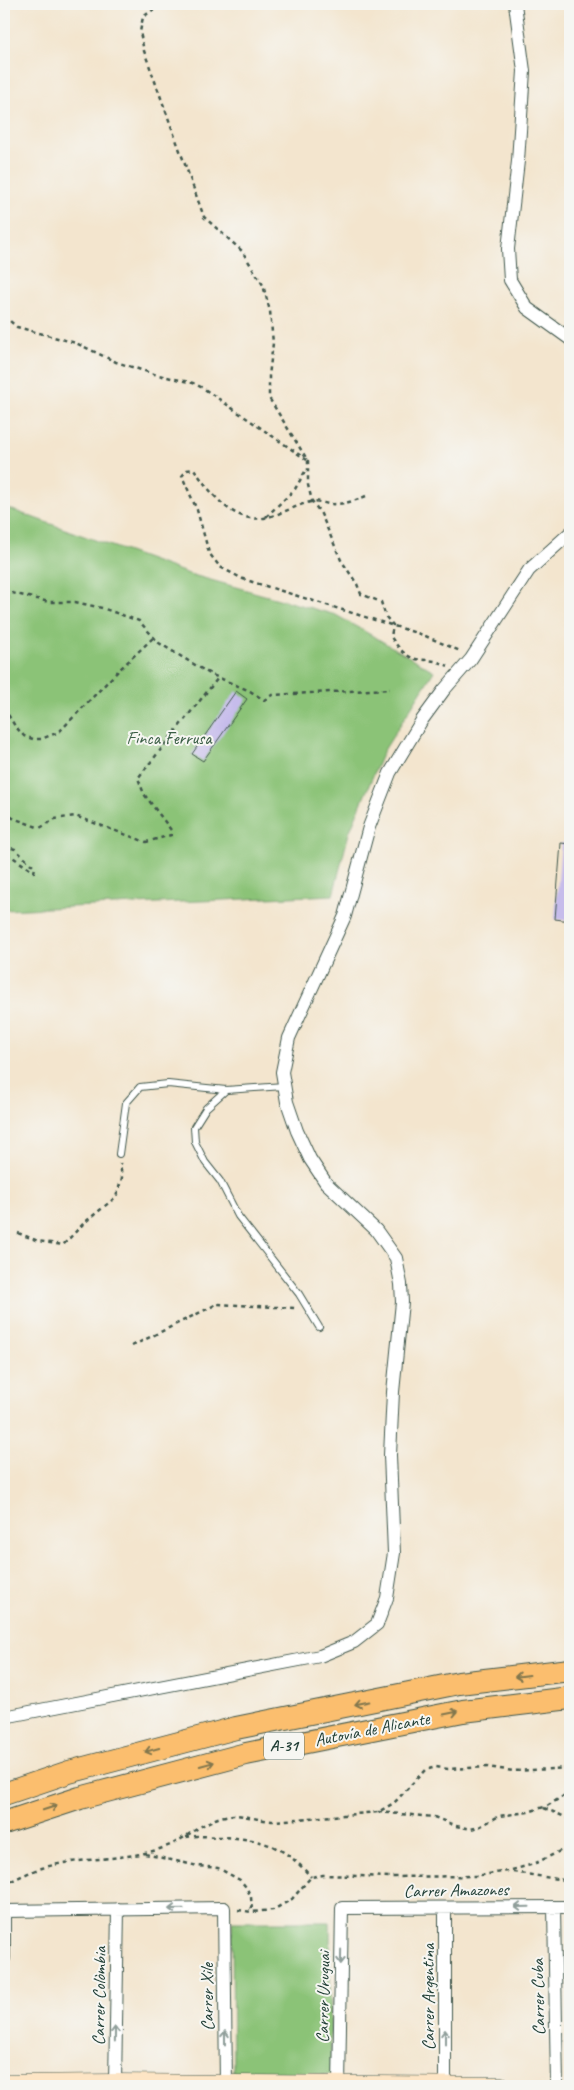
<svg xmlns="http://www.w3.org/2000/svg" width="574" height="2090" font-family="Caveat,sans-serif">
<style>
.green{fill:#8bc377;stroke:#558056}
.building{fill:#c6bceb}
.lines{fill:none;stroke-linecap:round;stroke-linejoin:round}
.lane-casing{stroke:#3f564b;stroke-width:8}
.street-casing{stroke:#3f564b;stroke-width:14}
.secondary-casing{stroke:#3f564b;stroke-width:19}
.highway-casing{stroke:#3f564b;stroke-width:24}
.path{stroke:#3f564b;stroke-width:2.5;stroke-dasharray:4 4;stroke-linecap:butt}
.lane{stroke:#fff;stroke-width:6}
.street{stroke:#fff;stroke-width:12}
.secondary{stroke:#fde5c5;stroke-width:18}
.highway{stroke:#fbbe6e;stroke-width:22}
.oneway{stroke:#82774e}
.oneway2{stroke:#8f9e9a}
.labels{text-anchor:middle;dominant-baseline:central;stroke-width:4;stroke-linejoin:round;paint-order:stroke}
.shield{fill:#f6f6f2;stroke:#60746d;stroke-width:1}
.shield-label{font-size:16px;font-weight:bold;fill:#1f3d34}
.park-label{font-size:18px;fill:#3a5e45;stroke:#f6f6f2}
.street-label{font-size:18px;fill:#1f3d34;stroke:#f6f6f2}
</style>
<rect width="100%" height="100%" fill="#f6f6f2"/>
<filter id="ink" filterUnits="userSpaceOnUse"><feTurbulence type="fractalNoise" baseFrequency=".02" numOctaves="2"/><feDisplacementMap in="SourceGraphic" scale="10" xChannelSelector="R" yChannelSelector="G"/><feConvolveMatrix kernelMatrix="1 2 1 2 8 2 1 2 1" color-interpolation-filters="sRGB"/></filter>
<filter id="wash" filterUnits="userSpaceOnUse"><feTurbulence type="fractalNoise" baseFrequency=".0096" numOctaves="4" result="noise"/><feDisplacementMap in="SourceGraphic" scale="20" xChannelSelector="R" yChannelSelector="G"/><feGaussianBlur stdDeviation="1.12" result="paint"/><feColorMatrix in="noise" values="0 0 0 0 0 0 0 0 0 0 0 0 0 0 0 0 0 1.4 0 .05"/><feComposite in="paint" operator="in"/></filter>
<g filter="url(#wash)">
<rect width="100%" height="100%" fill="#f3e5ce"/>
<path class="green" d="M4,507L189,574L336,615L434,671L383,752L349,833L333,895L4,910Z
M232,1922H330L331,2075L233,2076Z"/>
<g id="blocks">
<path class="building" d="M236,691L247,699L203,761L192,754Z
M561,843L570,844V921L555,919Z"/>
</g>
</g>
<g filter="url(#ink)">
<use href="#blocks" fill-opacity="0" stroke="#3f564b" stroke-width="1"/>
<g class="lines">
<defs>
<path id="lane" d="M226,1090L206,1108L194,1127L195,1142L205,1162L220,1181L238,1216L299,1294L319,1327
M119,1154L126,1103L140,1087L168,1084L226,1090L284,1086"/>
<path id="street" d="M515,4L524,71L518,161L508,249L510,280L527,308L570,339
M4,1717L320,1656L354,1642L377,1624L387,1598L394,1553L390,1455L393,1392L402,1302L401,1284L396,1258L376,1230L326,1183L310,1159L297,1131L287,1102L282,1072L289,1038L345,916L369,827L390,773L422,720L444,690L471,659L529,570L570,533
M554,1907L557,2086
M445,1908V2085
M4,1958V1911L224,1908L226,2086
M115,2083L118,1909
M339,2086L342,1908L570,1907"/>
<path id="secondary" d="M4,2084L115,2083L502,2086"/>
<path id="highway" d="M4,1794L69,1772L236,1728L459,1683L570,1670
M4,1823L80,1798L246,1754L463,1711L570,1698"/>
</defs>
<use href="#lane" class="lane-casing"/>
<use href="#street" class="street-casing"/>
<use href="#secondary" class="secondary-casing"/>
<use href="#highway" class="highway-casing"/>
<path class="path" d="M161,4L143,17L140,32L144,51L204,217L242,251L263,285L270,311L273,343L269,376V398L308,461V485L312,501L321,514L341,560L357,584L361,594L381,602L386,617L393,625L391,637C414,672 421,652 448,666
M4,316L17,327L76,343L116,362L154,374L193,383L203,388L307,460
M366,496C354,501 343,505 329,504C323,503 316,500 311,502C296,505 282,514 268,517C233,526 211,493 194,469L187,470L182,476L197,510L209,553L220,567L243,579L423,635L460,651
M266,517L295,489L306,470
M4,591L49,602H75L102,608L139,621L159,643L210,674L250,691L264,700L272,695L390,689
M4,708L15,726L24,736L33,739H41L59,732L120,669L154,637
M4,812L13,818L40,828L55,819L75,816L146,842L171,835V830L144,794L138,778L218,678
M4,846L15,849L35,868L34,872L11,856H4
M18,1233L38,1241L63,1245L84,1223L116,1197L122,1178L120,1163
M132,1346L217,1304L296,1308
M544,1808L570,1819
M378,1812L434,1817L456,1826L471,1829L479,1827L499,1816L528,1812L547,1806L570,1792
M186,1837C198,1835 209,1837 221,1837C262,1839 284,1845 311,1877
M145,1854L198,1866L218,1868L240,1880L246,1887L251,1897L252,1912
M513,1872L570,1881
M4,1885C15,1879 29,1872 42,1868C82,1856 126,1862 165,1847C188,1839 208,1815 234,1815C245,1815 261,1821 275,1821L378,1812L394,1803L425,1770L436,1767L448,1769L488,1767L513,1771L570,1768
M4,1891L5,1899
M238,1910L252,1912L273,1910L292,1899L311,1877L323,1875L391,1877L476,1876L508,1871L534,1864L570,1846"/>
<use href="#lane" class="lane"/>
<use href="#street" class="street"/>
<use href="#secondary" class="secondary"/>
<use href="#highway" class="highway"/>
</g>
<defs><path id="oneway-shaft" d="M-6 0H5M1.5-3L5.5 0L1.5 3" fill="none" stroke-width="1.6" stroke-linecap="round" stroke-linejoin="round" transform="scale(1.25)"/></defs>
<g class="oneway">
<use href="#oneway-shaft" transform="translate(522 1676) rotate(173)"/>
<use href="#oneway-shaft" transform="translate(362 1703) rotate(169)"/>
<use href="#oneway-shaft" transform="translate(451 1713) rotate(-11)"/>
<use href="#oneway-shaft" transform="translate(152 1750) rotate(165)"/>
<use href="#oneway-shaft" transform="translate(207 1764) rotate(-15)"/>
<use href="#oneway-shaft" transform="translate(50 1808) rotate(-18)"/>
</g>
<g class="oneway2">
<use href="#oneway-shaft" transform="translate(522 1907) rotate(179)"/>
<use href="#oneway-shaft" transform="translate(176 1909) rotate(179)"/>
<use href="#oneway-shaft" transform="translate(341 1957) rotate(91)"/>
<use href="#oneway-shaft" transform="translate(115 2034) rotate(-89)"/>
<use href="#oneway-shaft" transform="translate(445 2037) rotate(-90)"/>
<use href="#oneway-shaft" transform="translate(225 2038) rotate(-90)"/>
</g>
</g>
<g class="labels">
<rect class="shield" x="264" y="1732.5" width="40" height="27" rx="4"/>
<g class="shield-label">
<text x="284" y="1746">A-31</text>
</g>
<g class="park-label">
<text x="169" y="738">Finca Ferrusa</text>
</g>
<g class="street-label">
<text transform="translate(372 1729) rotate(-11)">Autovía de Alicante</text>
<text transform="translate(456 1890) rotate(-1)">Carrer Amazones</text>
<text transform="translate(99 1996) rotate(-89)">Carrer Colòmbia</text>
<text transform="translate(207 1997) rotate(-90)">Carrer Xile</text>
<text transform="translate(323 1997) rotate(-89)">Carrer Uruguai</text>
<text transform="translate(428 1997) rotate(-90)">Carrer Argentina</text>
<text transform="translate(538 1997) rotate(-91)">Carrer Cuba</text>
</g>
</g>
<rect width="574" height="2090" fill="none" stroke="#f6f6f2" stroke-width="20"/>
</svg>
